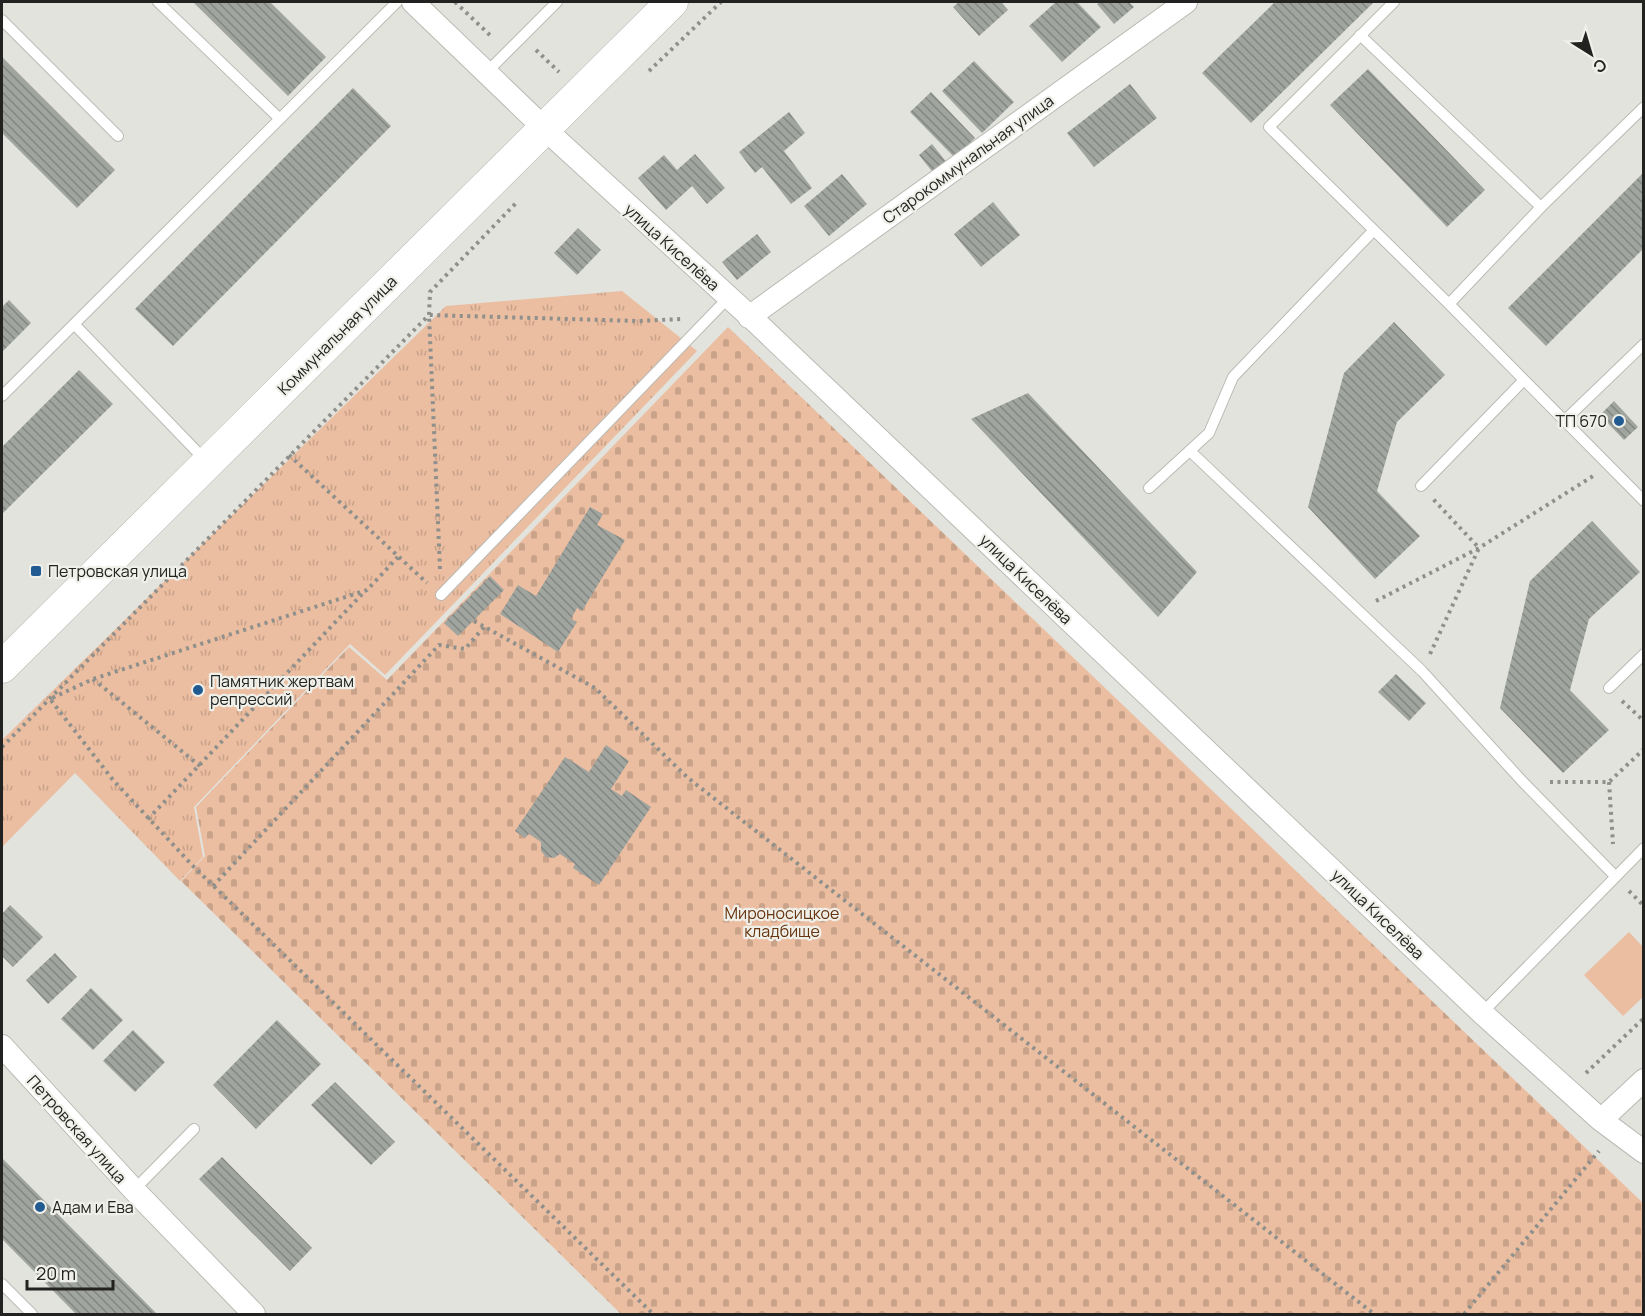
<svg xmlns="http://www.w3.org/2000/svg" width="1645" height="1316" font-family="Manrope,sans-serif">
<style>
.grass{fill:url(#grass-tufts)}
.cemetery{fill:url(#cemetery-stones)}
.green{fill:#ebbda1}
.building{fill:url(#building-back-hatch)}
.lines{fill:none;stroke-linecap:round;stroke-linejoin:round}
.lane-casing{stroke:#babab4;stroke-width:12}
.street-casing{stroke:#babab4;stroke-width:24}
.secondary-casing{stroke:#babab4;stroke-width:33}
.path{stroke:#8f908b;stroke-width:4;stroke-dasharray:3 4.5;stroke-linecap:butt}
.lane{stroke:#fff;stroke-width:10}
.street{stroke:#fff;stroke-width:22}
.secondary{stroke:#fff;stroke-width:32}
.poi-dot{fill:#215b92;stroke:#f0f0ea;stroke-width:2}
.labels{text-anchor:middle;dominant-baseline:central;stroke-width:4.5;stroke-linejoin:round;paint-order:stroke}
.street-label{font-size:16px;fill:#222320;stroke:#f0f0ea}
.poi-label{font-size:16px;fill:#222320;stroke:#f0f0ea;text-anchor:start}
.park-label{font-size:16px;fill:#67340e;stroke:#f0f0ea}
</style>
<defs>
<pattern id="grass-tufts" width="24" height="20" patternUnits="userSpaceOnUse" patternTransform="scale(1.5)"><rect width="24" height="20" fill="#ebbda1"/><path d="M3 7l-1-3M5 7V3M7 7l1-3M15 17l-1-3M17 17v-4M19 17l1-3" fill="none" stroke="#c9a28a"/></pattern>
<pattern id="cemetery-stones" width="16" height="16" patternUnits="userSpaceOnUse" patternTransform="scale(1.5)"><rect width="16" height="16" fill="#ebbda1"/><path d="M2 7V4a2 2 0 0 1 4 0v3zM10 15v-3a2 2 0 0 1 4 0v3z" fill="#c9a28a"/></pattern>
<pattern id="building-back-hatch" width="6" height="6" patternUnits="userSpaceOnUse" patternTransform="scale(1.5)"><rect width="6" height="6" fill="#a1a5a0"/><path d="M-1 5l2 2M0 0l6 6M5-1l2 2" fill="none" stroke="#838682"/></pattern>
</defs>
<rect width="100%" height="100%" fill="#e2e3dd"/>
<path class="grass" d="M622,291L697,351L385,675L350,644L194,807L203,857L180,881L75,773L2,847V740L446,306Z"/>
<path class="cemetery" d="M728,327L1643,1203V1314H621L181,881L205,856L196,807L349,647L387,680Z"/>
<path class="green" d="M1629,932L1643,947V997L1623,1016L1584,975Z"/>
<path class="building" d="M193,2H270L326,57L288,96Z
M959,2H1001L1008,10L979,36L953,7Z
M1056,2H1077L1101,27L1062,62L1029,26Z
M1100,2H1129L1134,7L1114,24L1097,4Z
M1275,2H1374L1251,123L1202,73Z
M2,57L115,170L77,208L2,133Z
M974,61L1014,102L982,133L942,91Z
M1368,69L1485,190L1447,227L1330,105Z
M1130,84L1157,118L1094,167L1067,133Z
M353,88L391,126L173,346L135,309Z
M931,92L975,138L955,158L910,112Z
M789,112L805,133L784,151L812,188L791,204L762,167L755,173L739,152Z
M932,144L948,164L935,175L919,155Z
M695,154L725,188L707,204L692,186L666,210L638,178L664,155L677,170Z
M1644,172V248L1546,346L1508,308Z
M842,174L867,204L829,236L804,206Z
M993,202L1020,235L981,267L954,234Z
M578,228L601,250L577,275L554,253Z
M757,234L771,252L737,280L722,262Z
M9,300L31,323L2,352V307Z
M1394,322L1445,375L1397,422L1377,491L1420,536L1375,579L1308,507L1344,373Z
M79,370L113,404L2,514V447Z
M1028,393L1197,572L1158,617L971,419Z
M1614,401L1638,427L1624,440L1600,415Z
M590,507L603,514L597,525L625,540L582,611L577,608L571,619L577,622L558,652L500,614L518,585L536,596Z
M1592,521L1640,572L1589,619L1570,690L1609,730L1563,773L1500,708L1530,581Z
M490,576L504,590L458,636L444,623Z
M1396,674L1426,703L1409,721L1378,692Z
M606,745L629,761L611,789L622,796L626,790L651,807L599,885L573,868L575,864L560,854L554,858L546,857L541,851V842L529,834L525,838L515,831L565,757L589,772Z
M10,905L43,937L13,967L2,956V914Z
M55,953L77,977L48,1004L26,980Z
M91,988L123,1020L93,1050L61,1019Z
M277,1020L321,1064L256,1129L213,1085Z
M133,1030L165,1062L135,1092L103,1061Z
M335,1082L395,1142L371,1165L311,1105Z
M222,1157L312,1248L290,1271L199,1179Z
M2,1158L157,1314H76L2,1239Z"/>
<g class="lines">
<defs>
<path id="lane" d="M158,2L280,119
M1394,2L1269,127L1449,304
M2,20L118,136
M1360,35L1541,207
M487,72L557,2
M1644,107L1541,207L1449,304L1644,501
M74,324L205,460
M2,396L397,2
M1564,421L1644,344
M1190,451L1422,671L1522,781L1615,876
M1421,486L1524,380
M1149,488L1209,433L1233,377L1374,230
M441,595L728,298
M1609,688L1644,654
M1482,1013L1644,848
M134,1190L194,1129
M2,1284L32,1314"/>
<path id="street" d="M413,2L546,130L757,323L1482,1013L1601,1120L1644,1152
M749,317L1186,2
M2,1046L134,1190L254,1314
M1601,1120L1644,1080"/>
<path id="secondary" d="M2,667L672,2"/>
</defs>
<use href="#lane" class="lane-casing"/>
<use href="#street" class="street-casing"/>
<use href="#secondary" class="secondary-casing"/>
<path class="path" d="M455,2L493,38
M536,50L559,72
M649,71L721,2
M289,455L427,583
M398,557L367,590L93,679L50,699L113,780L194,867L653,1314
M440,569L429,315L638,321L681,319
M1376,601L1479,548L1593,476
M474,621L595,688L688,778L1374,1314
M1430,654L1479,548L1433,499
M93,679L200,766
M1622,701L1644,721
M2,747L429,315L430,292L518,201
M1550,782H1609L1644,749
M1609,782L1613,844
M148,819L365,591
M213,886L439,645L465,649L484,627
M1629,891L1644,906
M1586,1073L1644,1018
M1464,1314L1599,1151"/>
<use href="#lane" class="lane"/>
<use href="#street" class="street"/>
<use href="#secondary" class="secondary"/>
</g>
<g class="poi-dot">
<circle cx="1619" cy="421" r="6"/>
<rect x="30" y="565" width="12" height="12" rx="3"/>
<circle cx="198" cy="690" r="6"/>
<circle cx="40" cy="1207" r="6"/>
</g>
<g class="labels">
<g class="street-label">
<text transform="translate(968 159) rotate(-36)">Старокоммунальная улица</text>
<text transform="translate(672 247) rotate(42)">улица Киселёва</text>
<text transform="translate(337 335) rotate(-45)">Коммунальная улица</text>
<text transform="translate(1026 579) rotate(44)">улица Киселёва</text>
<text transform="translate(1378 914) rotate(44)">улица Киселёва</text>
<text transform="translate(77 1129) rotate(48)">Петровская улица</text>
</g>
<g class="poi-label">
<text x="1607" y="421" text-anchor="end">ТП 670</text>
<text x="48" y="571">Петровская улица</text>
<text x="210" y="681">Памятник жертвам<tspan x="210" dy="18">репрессий</tspan></text>
<text x="52" y="1207">Адам и Ева</text>
</g>
<g class="park-label">
<text x="782" y="913">Мироносицкое<tspan x="782" dy="18">кладбище</tspan></text>
</g>
</g>
<rect width="1645" height="1316" fill="none" stroke="#222320" stroke-width="6"/>
<g transform="translate(1591 54) rotate(143)" stroke="#f0f0ea" stroke-width="4.5" paint-order="stroke">
<path d="M0-4.5L10 22L0 15L-10 22Z" fill="#222320"/>
<text y="-9" font-size="16" font-weight="bold" text-anchor="middle" fill="#222320">С</text>
</g>
<path d="M27 1280v9h86v-9" fill="none" stroke="#222320" stroke-width="3"/>
<text x="36" y="1280" font-size="18" fill="#222320" stroke="#f0f0ea" stroke-width="4.5" paint-order="stroke">20 m</text>
</svg>
